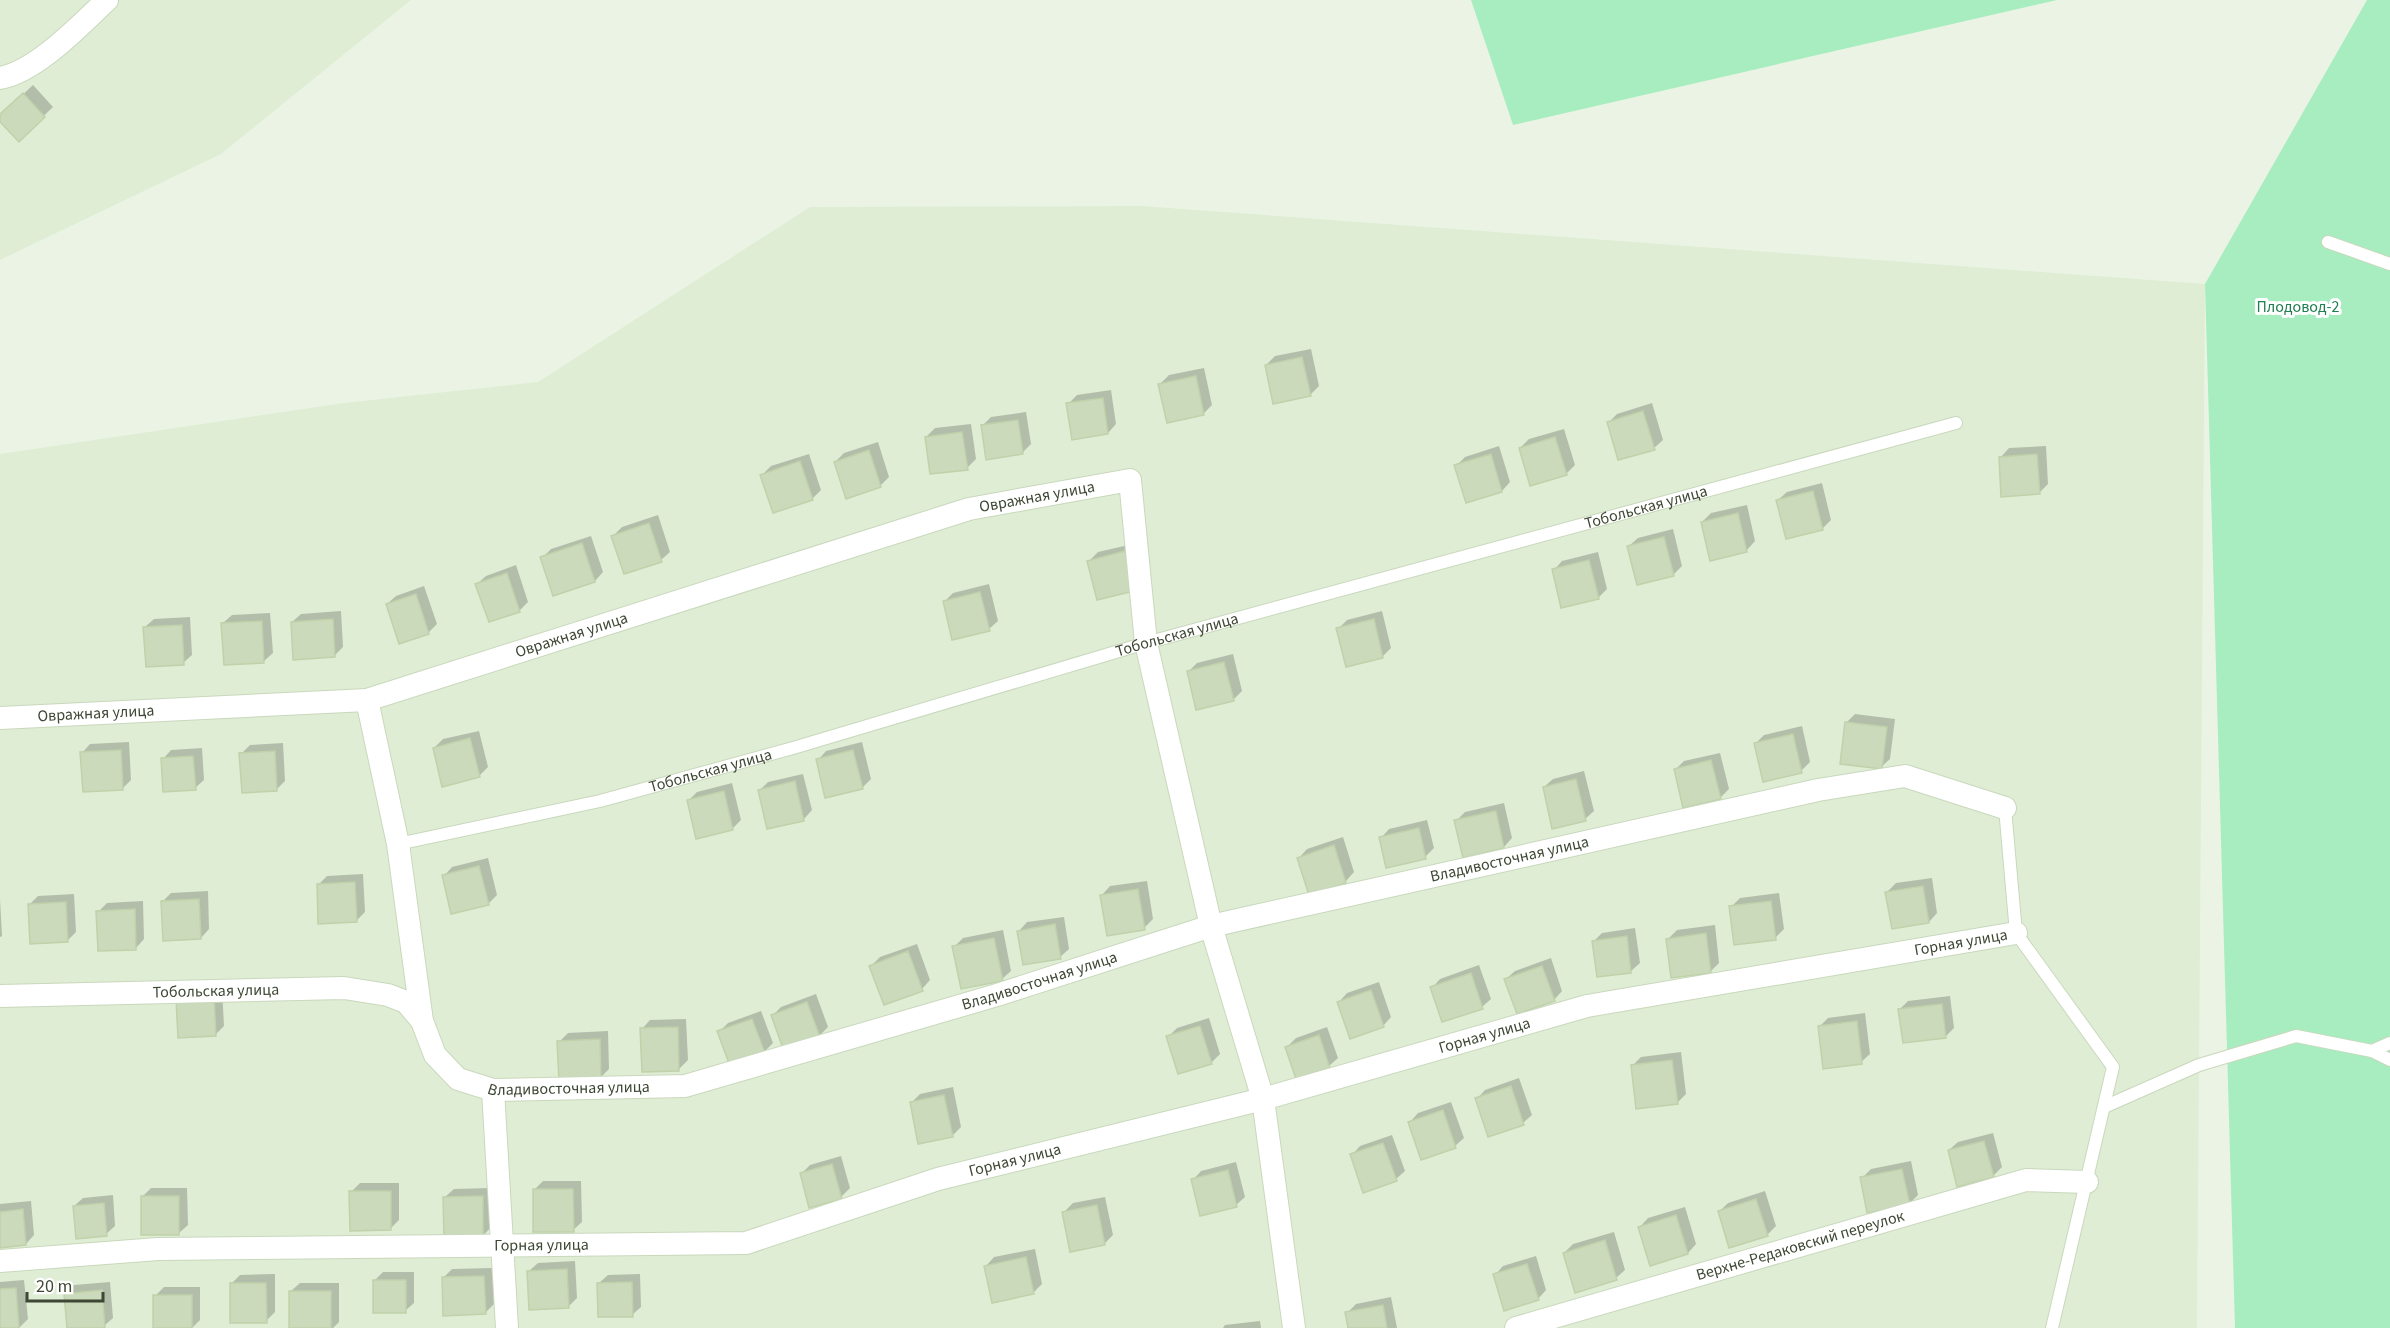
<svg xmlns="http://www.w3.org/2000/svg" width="2390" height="1328" font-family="'Source Sans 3',sans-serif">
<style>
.residential{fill:#dfedd5}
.green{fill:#a8edbf}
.shadow{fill:#0003}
.building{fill:#cbdabb;stroke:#bfd2aa;stroke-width:1.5}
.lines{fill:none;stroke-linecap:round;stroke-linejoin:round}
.service-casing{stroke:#c9d8bc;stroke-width:14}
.minor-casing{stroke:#c9d8bc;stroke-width:24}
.service{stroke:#fff;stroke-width:12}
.minor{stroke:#fff;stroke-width:22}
.labels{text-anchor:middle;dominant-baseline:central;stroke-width:6;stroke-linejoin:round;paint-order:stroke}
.park-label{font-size:16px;fill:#207f4f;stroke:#fff}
.street-label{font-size:16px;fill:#3d4733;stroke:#fff}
</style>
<rect width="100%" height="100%" fill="#ebf4e4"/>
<path class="residential" d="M0,0H411L221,154L0,260Z
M1142,206L2205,284L2197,1328H0V454L344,403L538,382L810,207Z"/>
<path class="green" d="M1471,0H2057L1513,125Z
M2367,0H2390V1328H2235L2205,284Z"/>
<path class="shadow" d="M33,85L53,107L19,140L0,120V116Z
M1311,349L1319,386L1310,395L1266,365L1275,356Z
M1204,368L1212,405L1203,414L1160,384L1169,375Z
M1111,390L1116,424L1108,433L1068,404L1077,395Z
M1652,403L1663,440L1654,448L1608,423L1617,414Z
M1026,412L1031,444L1022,453L982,426L991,417Z
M971,424L976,459L967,468L926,437L935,428Z
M1564,429L1575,465L1566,474L1520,448L1529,439Z
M878,442L889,477L880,486L835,462L844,453Z
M1499,446L1510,482L1502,491L1456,466L1465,457Z
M2046,446L2048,484L2039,493L2001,457L2009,448Z
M809,454L821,490L812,499L762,475L771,466Z
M1822,483L1831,520L1822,529L1778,500L1787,492Z
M1747,505L1755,541L1747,550L1711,559L1702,522L1711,513Z
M658,515L670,552L661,560L613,536L622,527Z
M1673,529L1682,566L1674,574L1629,546L1638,538Z
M591,536L603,572L595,581L542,558L551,549Z
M1133,544L1142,581L1089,561L1098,552Z
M1598,552L1607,589L1598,598L1554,570L1562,561Z
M516,565L528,602L519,611L477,584L486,576Z
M989,584L998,621L989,629L945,601L953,593Z
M424,586L437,624L428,633L387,604L396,596Z
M341,611L343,647L334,656L292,622L301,614Z
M1382,611L1391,648L1382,657L1338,629L1347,620Z
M270,613L273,653L264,661L223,623L232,615Z
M190,617L192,655L183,663L145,627L154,619Z
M1233,654L1242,691L1233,700L1188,672L1197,663Z
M1855,714L1895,719L1890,759L1881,767L1846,723Z
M1802,726L1810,762L1801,771L1755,744L1764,735Z
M479,731L488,767L479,776L434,748L443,739Z
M129,742L131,780L123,788L82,753L90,744Z
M862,742L871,779L862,788L818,760L826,751Z
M283,743L285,781L276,790L241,754L250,745Z
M202,748L204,780L195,788L163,759L171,750Z
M1720,753L1729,789L1720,798L1675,770L1684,761Z
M1584,771L1594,811L1585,819L1544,787L1553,779Z
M803,774L812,810L804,819L759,791L768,782Z
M732,783L741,820L732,829L688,801L697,792Z
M1504,803L1512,838L1504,847L1456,821L1465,812Z
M1427,820L1434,848L1425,857L1381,838L1389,829Z
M1343,837L1354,872L1346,881L1310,893L1299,858L1307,849Z
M488,858L497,895L488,904L444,876L452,867Z
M363,874L365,912L356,921L318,885L327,876Z
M1932,878L1937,913L1929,922L1887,892L1896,883Z
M1147,881L1153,919L1144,928L1102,895L1110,886Z
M208,891L209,929L201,938L162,902L171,893Z
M1779,893L1784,929L1775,938L1731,907L1740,898Z
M74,894L76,932L67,941L30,904L38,896Z
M0,899L2,936L0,937Z
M143,901L144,939L136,948L98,912L107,903Z
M1064,917L1069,949L1060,957L1019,931L1027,922Z
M1715,925L1719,963L1711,971L1668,939L1677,930Z
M1635,928L1640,963L1631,971L1594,941L1602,933Z
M1003,930L1011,971L1002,979L954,947L963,938Z
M917,944L930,980L922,989L871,966L880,957Z
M1551,958L1562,991L1554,1000L1506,979L1515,971Z
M1479,965L1491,999L1482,1007L1432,988L1440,979Z
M1379,982L1391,1017L1383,1026L1339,1002L1347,993Z
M222,988L224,1026L215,1035L177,998Z
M816,994L828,1027L819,1036L772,1016L781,1007Z
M1950,996L1954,1028L1946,1036L1900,1009L1908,1001Z
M761,1011L773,1043L764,1052L719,1032L728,1023Z
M1865,1013L1870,1054L1861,1062L1819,1027L1828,1018Z
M1209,1018L1220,1054L1211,1063L1168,1037L1177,1028Z
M686,1019L688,1060L679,1069L642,1029L650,1020Z
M1327,1027L1338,1058L1329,1066L1287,1047L1296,1038Z
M608,1031L609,1069L600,1078L559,1042L568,1033Z
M1681,1052L1686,1094L1677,1103L1632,1066L1641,1057Z
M1519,1078L1532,1115L1523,1123L1477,1099L1485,1090Z
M953,1087L961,1127L952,1136L911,1103L920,1094Z
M1451,1102L1464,1138L1455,1146L1410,1122L1418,1113Z
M1993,1133L2002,1167L1993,1176L1949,1150L1958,1142Z
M1392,1135L1405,1171L1396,1179L1352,1155L1360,1146Z
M841,1156L850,1188L841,1197L801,1174L810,1165Z
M1911,1161L1918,1195L1909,1204L1862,1178L1871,1169Z
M1236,1162L1245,1197L1236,1205L1193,1180L1201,1171Z
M543,1181H581L582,1222L573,1230L534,1190Z
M360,1183H399V1220L390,1229L351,1192Z
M151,1188H187L188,1225L179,1233L142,1197Z
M491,1188V1227L483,1236L445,1197L454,1189Z
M1765,1191L1776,1226L1767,1235L1720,1211L1728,1203Z
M113,1195L115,1226L106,1234L74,1206L83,1198Z
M1105,1197L1113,1235L1104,1244L1064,1212L1073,1203Z
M31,1201L34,1235L26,1244L0,1246V1204Z
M1685,1207L1696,1244L1688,1253L1651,1264L1640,1227L1648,1218Z
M1614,1232L1625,1270L1616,1278L1564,1253L1573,1244Z
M1035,1249L1042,1284L1033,1293L986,1266L994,1257Z
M1536,1256L1546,1290L1538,1299L1495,1275L1503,1266Z
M575,1261L577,1298L568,1307L529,1271L538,1263Z
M492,1268L494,1304L485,1313L443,1278L452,1269Z
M383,1272H414V1303L405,1311L374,1281Z
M275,1274V1312L266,1321L231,1284L240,1275Z
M640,1274L641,1307L632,1315L599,1283L608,1275Z
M24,1280L28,1319L19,1328H0V1282Z
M110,1282L113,1318L104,1326L68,1328L65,1294L74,1285Z
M300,1283H339V1322L333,1328H291V1291Z
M164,1287H200V1320L192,1328H155V1296Z
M1391,1297L1397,1328H1350L1347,1313L1356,1304Z
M1260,1321L1261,1328H1223L1225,1325Z"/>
<path class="building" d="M23,93L45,117L19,142L0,122V114Z
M1302,357L1311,396L1273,404L1265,365Z
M1196,376L1204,415L1167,423L1158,384Z
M1103,398L1108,434L1072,440L1066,403Z
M1643,411L1655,450L1618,460L1607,422Z
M1018,420L1023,454L986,460L981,425Z
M962,432L968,470L930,474L925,437Z
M1555,437L1567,475L1530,486L1519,448Z
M869,450L881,487L846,499L834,462Z
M1491,454L1502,492L1466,503L1454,465Z
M2037,454L2040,494L2001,497L1999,457Z
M800,461L813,500L773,513L760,475Z
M1813,491L1823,530L1786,539L1776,500Z
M1738,513L1747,552L1710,561L1701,522Z
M649,523L662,562L624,574L611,536Z
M1664,537L1674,576L1637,585L1627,546Z
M582,543L595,582L553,596L540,557Z
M1125,551L1134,591L1097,600L1087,561Z
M1589,560L1599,599L1561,608L1552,569Z
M507,573L520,612L489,622L475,584Z
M980,592L990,631L952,640L943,601Z
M416,594L429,634L399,644L386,604Z
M333,619L335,657L293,660L291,622Z
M1374,619L1383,658L1346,667L1336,628Z
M262,621L264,663L224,665L221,623Z
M182,625L184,665L146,667L143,627Z
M1224,662L1234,701L1196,710L1187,671Z
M1845,722L1887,727L1882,769L1840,764Z
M1793,734L1802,773L1763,782L1754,743Z
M470,738L480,777L442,787L433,748Z
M121,750L123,790L83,792L80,752Z
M853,750L863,789L825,798L816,759Z
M275,751L277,791L242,793L239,753Z
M193,756L196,790L163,792L161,758Z
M1711,760L1721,799L1683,808L1674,769Z
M1576,779L1586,821L1552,829L1543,787Z
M795,781L804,821L767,829L758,790Z
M724,791L733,830L696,839L687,800Z
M1496,811L1504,848L1463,858L1454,820Z
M1419,828L1426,859L1386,868L1379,837Z
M1334,845L1346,883L1309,895L1297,858Z
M479,866L489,905L451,914L442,875Z
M355,882L357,922L318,924L317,884Z
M1923,886L1929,923L1892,929L1885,892Z
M1138,889L1145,930L1107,936L1100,895Z
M199,899L201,939L163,941L161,901Z
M1771,901L1776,940L1734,945L1729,906Z
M66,902L68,942L30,944L28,904Z
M135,909L136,950L98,951L96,911Z
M1055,924L1061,959L1023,965L1017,931Z
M1706,933L1711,973L1671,978L1666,939Z
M1627,936L1631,973L1597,977L1592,941Z
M994,938L1003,981L961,989L952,946Z
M908,951L923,991L884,1005L869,966Z
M1542,966L1555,1001L1517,1014L1504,979Z
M1471,973L1483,1009L1442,1022L1430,987Z
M1371,990L1384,1027L1350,1039L1337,1002Z
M214,996L216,1036L178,1038L176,998Z
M807,1002L820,1037L784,1051L771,1015Z
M1942,1004L1946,1038L1903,1043L1898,1009Z
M752,1019L765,1053L730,1066L717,1031Z
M1857,1021L1862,1064L1823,1069L1818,1026Z
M1200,1026L1212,1064L1178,1074L1166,1036Z
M678,1027L679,1071L642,1072L640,1028Z
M1319,1035L1330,1068L1296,1079L1285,1047Z
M600,1039L601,1079L559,1081L557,1041Z
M1672,1060L1678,1104L1636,1109L1631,1065Z
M1511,1086L1524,1125L1488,1137L1475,1098Z
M944,1095L953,1137L918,1144L910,1102Z
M1443,1110L1456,1148L1421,1160L1408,1122Z
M1984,1141L1994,1177L1957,1187L1948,1150Z
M1383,1143L1397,1181L1363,1193L1350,1154Z
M832,1164L842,1199L809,1208L800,1173Z
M1902,1169L1910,1205L1867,1213L1860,1177Z
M1228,1170L1237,1207L1200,1216L1191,1179Z
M533,1189H573L574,1232H533Z
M349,1191H391V1230L350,1231Z
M141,1196H179V1235H141Z
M483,1196V1237H444L443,1197Z
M1756,1199L1768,1236L1729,1248L1718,1211Z
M104,1203L107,1236L76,1239L73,1206Z
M1097,1205L1105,1245L1070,1252L1062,1212Z
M23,1209L26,1245L0,1248V1212Z
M1676,1215L1688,1254L1650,1266L1638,1227Z
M1605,1240L1617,1280L1575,1293L1563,1253Z
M1026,1257L1034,1294L992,1303L984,1266Z
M1527,1264L1539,1300L1504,1311L1493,1274Z
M567,1269L569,1308L529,1310L527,1271Z
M484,1276L486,1314L443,1316L442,1277Z
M373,1280H406V1313H373Z
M632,1282L633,1317H598L597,1283Z
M230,1283H266L267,1323H230Z
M16,1288L19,1328H0V1289Z
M102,1290L105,1328H67L64,1294Z
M289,1291H331V1328H289Z
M153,1295H192V1328H153Z
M1383,1305L1387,1328H1348L1345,1312Z"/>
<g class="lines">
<defs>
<g id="service">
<path d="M2328,242L2390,264"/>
<path d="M2005,808L2016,933L2113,1067L2052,1328"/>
<path id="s1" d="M398,844L600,801L793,748L1146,643L1956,423"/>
<path d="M2372,1051L2390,1060"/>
<path d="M2104,1107L2199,1065L2296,1036L2372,1051L2390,1043"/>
</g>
<g id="minor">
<path d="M0,78C36,72 80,25 107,0"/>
<path id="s2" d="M367,700L398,844L422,1021L435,1055L458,1079L493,1090L685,1086L997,995L1211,926L1818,790L1905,776L2005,808"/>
<path id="s3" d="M0,718L367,700L969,509L1130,480L1146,643L1211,926L1263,1099L1294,1328"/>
<path id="s4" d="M0,996L344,988L388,995L406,1002L422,1021"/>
<path d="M493,1090L507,1328"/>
<path id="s5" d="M0,1261L158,1249L746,1243L938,1179L1263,1099L1587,1006L2016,933"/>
<path id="s6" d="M1516,1328L2026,1180L2087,1182"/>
</g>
</defs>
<use href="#service" class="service-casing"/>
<use href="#minor" class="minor-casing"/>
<use href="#service" class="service"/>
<use href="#minor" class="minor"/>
</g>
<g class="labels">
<g class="park-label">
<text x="2298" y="307">Плодовод-2</text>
</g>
<g class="street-label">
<text stroke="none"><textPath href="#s3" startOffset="1068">Овражная улица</textPath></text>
<text stroke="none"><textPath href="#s1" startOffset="1293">Тобольская улица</textPath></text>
<text stroke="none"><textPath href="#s3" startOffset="582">Овражная улица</textPath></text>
<text stroke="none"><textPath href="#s1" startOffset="807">Тобольская улица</textPath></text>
<text stroke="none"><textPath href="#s3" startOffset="96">Овражная улица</textPath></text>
<text stroke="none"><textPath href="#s1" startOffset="321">Тобольская улица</textPath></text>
<text stroke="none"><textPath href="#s2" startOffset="1480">Владивосточная улица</textPath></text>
<text stroke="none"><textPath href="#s5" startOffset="2000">Горная улица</textPath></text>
<text stroke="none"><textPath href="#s2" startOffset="994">Владивосточная улица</textPath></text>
<text stroke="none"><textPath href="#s4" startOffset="216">Тобольская улица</textPath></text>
<text stroke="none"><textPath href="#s5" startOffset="1514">Горная улица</textPath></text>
<text stroke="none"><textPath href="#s2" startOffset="508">Владивосточная улица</textPath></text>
<text stroke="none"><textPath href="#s5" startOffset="1028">Горная улица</textPath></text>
<text stroke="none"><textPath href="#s6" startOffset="296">Верхне-Редаковский переулок</textPath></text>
<text stroke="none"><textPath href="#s5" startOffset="542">Горная улица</textPath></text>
</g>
</g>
<path d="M27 1292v9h76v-9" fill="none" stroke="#3d4733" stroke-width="3"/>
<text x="36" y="1292" font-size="18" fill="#3d4733" stroke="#ffffff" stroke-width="4.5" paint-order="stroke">20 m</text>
</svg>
